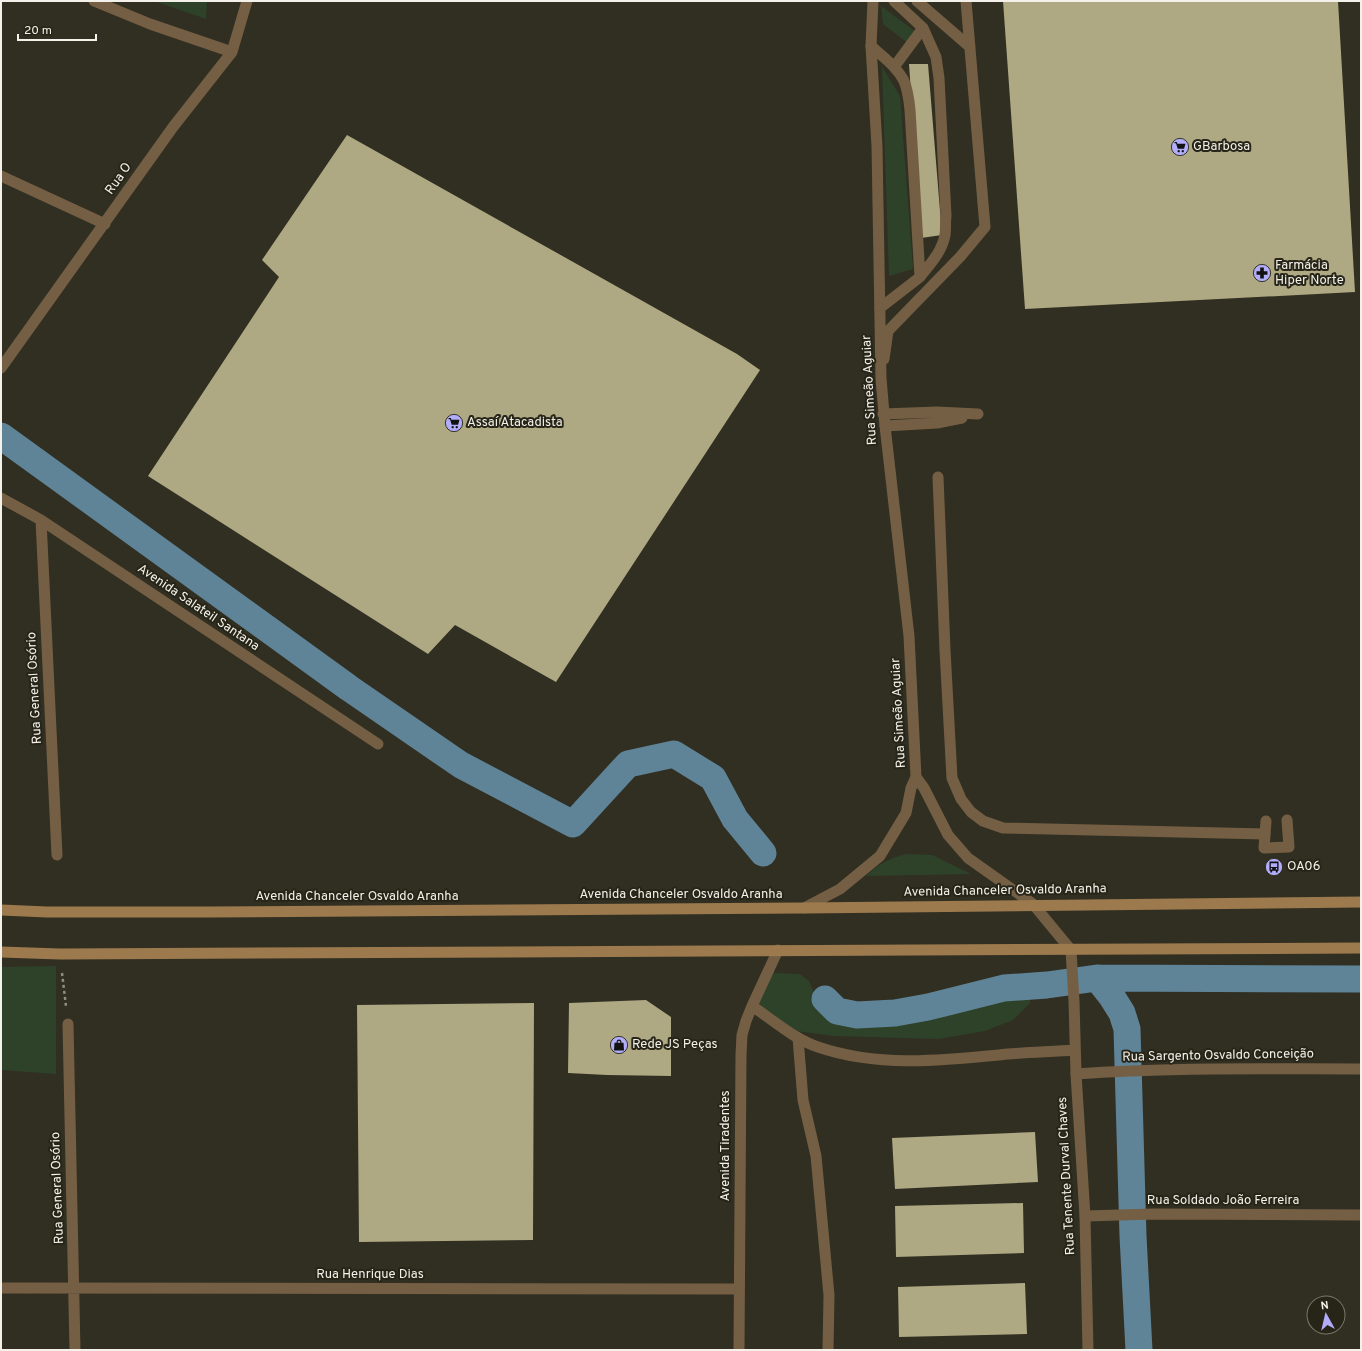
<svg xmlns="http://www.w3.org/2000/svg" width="1362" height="1351" font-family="Overpass,sans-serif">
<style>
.green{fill:#2e4229}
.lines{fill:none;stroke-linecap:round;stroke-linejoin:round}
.canal{stroke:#5f8498;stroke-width:27}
.building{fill:#aea883}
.path{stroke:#8f8d83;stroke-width:2.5;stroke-dasharray:3 3;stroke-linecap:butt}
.service{stroke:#755f44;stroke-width:11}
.pedestrian{stroke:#755f44;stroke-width:11}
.minor{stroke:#755f44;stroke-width:11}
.tertiary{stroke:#755f44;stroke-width:11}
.secondary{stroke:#9d7a4d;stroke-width:11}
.labels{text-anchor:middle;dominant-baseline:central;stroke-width:4;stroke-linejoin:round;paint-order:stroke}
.poi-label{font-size:13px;fill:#f3f1e9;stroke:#272518;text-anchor:start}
.street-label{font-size:13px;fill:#f3f1e9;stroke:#272518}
</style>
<rect width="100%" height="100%" fill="#312f22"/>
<path class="green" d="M154,1H207L206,19Z
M881,6L916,32L909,44L883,24Z
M882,67L900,96L913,269L889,276Z
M906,854L932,855L971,874L866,876C879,863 889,859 906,854Z
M56,966V1074L1,1070V967Z
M773,973L800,974L809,981L815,995L824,1009L847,1025L895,1023L923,1019L1016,993L1030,992V1003L1013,1020L985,1031L938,1039L834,1036L796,1031L756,1003C754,984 755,980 773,973Z"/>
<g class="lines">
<path class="canal" d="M1,436L349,688L461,765L573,824L628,764L674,754L713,778L735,819L763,853
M1097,978L1112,997L1122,1013L1127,1029L1133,1236L1139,1350
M825,999L837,1011L857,1015L895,1013L928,1007L1004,988L1047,985L1097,978L1361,979"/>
</g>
<path class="building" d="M1003,1H1338L1355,292L1025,309Z
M909,64H928L942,235L921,238Z
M347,135L737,354L760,370L556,682L455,625L428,654L148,476L279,277L262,260Z
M646,1000L671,1017V1076L607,1075L568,1073L569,1003Z
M534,1003L533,1240L359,1242L357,1005Z
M1035,1132L1038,1182L895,1189L892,1138Z
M1023,1203L1024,1253L896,1257L895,1206Z
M1025,1283L1027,1334L899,1337L898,1287Z"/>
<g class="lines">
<path class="path" d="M62,973L66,1006"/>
<path class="service" d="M894,1L923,28L936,57L939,78L946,216C945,222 946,229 945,235C942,252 930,264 920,277
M871,46C883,57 897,67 904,81C908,90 909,100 910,110L920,277L880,308
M894,67L923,28
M883,414L937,412L978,414
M885,426L937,423L962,418
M1266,821L1264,848L1289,847L1287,820
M798,1038L803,1100L816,1156L829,1295L828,1350"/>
<path class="pedestrian" d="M917,1L970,47
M884,359L888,331L960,257L985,227L966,1
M938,477L945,650L952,778L961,799L971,812L983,821L1003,828L1265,834"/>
<path class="minor" d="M94,1L150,24L232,52
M1,176L105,224
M1,368L173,127L232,52L247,1
M1,498L41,520L378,744
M41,520L57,855
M68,1024L75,1350
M1076,1074C1170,1067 1266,1069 1361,1069
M1085,1216L1154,1214L1361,1215
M1,1288L739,1289"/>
<path class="tertiary" d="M916,777L924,788L948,835L968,858L1033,904L1071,950L1074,1001L1076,1074L1085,1216L1088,1350
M804,908L840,889L880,856L906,813L911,788L916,777L909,636L885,426L881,378L877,146L871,46L873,1
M752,1006C773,1020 794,1039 818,1047C876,1067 939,1061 999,1055C1024,1052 1050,1052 1075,1050
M739,1350L741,1055L742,1035L746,1021L752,1006L778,950"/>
<path class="secondary" d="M1,910L47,912H209L804,908L1361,902
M1,952L60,954L1361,948"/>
</g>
<defs>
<symbol id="supermarket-disc" viewBox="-11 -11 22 22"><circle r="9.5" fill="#b1adfa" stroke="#272518"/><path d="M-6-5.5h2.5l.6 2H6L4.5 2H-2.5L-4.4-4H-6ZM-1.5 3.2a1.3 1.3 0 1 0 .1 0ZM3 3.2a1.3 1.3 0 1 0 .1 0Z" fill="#111"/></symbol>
<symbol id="pharmacy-disc" viewBox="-11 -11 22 22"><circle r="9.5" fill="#b1adfa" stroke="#272518"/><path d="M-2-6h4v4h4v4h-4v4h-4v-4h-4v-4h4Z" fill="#111"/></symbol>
<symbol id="bus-disc" viewBox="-11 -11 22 22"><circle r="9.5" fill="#b1adfa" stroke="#272518"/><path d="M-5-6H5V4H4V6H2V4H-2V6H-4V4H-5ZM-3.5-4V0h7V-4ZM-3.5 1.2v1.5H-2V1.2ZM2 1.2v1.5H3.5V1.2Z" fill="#111"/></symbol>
<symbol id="shop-disc" viewBox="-11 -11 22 22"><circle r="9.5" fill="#b1adfa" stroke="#272518"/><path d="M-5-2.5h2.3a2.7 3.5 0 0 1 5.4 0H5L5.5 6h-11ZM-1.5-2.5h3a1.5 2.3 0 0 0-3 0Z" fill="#111"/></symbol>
</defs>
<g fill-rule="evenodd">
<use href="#supermarket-disc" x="1170" y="137" width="20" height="20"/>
<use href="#pharmacy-disc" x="1252" y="263" width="20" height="20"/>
<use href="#supermarket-disc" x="444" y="413" width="20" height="20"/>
<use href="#bus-disc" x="1264" y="857" width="20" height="20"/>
<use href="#shop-disc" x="609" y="1035" width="20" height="20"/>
</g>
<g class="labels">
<g class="poi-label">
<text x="1193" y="147">GBarbosa</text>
<text x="1275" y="266">Farmácia<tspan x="1275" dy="15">Hiper Norte</tspan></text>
<text x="467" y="423">Assaí Atacadista</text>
<text x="1287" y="867">OA06</text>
<text x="632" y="1045">Rede JS Peças</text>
</g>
<g class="street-label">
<text transform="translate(119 179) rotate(-55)">Rua O</text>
<text transform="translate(870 390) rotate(-93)">Rua Simeão Aguiar</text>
<text transform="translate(198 608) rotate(34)">Avenida Salateil Santana</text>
<text transform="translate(35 688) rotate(-93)">Rua General Osório</text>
<text transform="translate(899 713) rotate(-93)">Rua Simeão Aguiar</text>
<text transform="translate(1005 891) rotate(-1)">Avenida Chanceler Osvaldo Aranha</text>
<text x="681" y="895">Avenida Chanceler Osvaldo Aranha</text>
<text x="357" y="897">Avenida Chanceler Osvaldo Aranha</text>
<text transform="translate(1218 1056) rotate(-1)">Rua Sargento Osvaldo Conceição</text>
<text transform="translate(726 1146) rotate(-90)">Avenida Tiradentes</text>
<text transform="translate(1067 1176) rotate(-93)">Rua Tenente Durval Chaves</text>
<text transform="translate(58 1188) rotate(-92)">Rua General Osório</text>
<text x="1223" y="1201">Rua Soldado João Ferreira</text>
<text x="370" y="1275">Rua Henrique Dias</text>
</g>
</g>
<rect width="1362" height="1351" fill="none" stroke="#f3f1e9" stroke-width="4"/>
<g transform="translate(1326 1315) rotate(352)"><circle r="19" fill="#272518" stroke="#79776c"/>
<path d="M0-3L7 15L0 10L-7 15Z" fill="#b1adfa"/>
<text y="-6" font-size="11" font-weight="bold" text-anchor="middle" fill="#f3f1e9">N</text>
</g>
<path d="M18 34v6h78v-6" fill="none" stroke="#f3f1e9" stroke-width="2"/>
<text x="24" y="34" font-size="12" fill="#f3f1e9" stroke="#272518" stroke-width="3" paint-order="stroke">20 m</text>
</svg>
